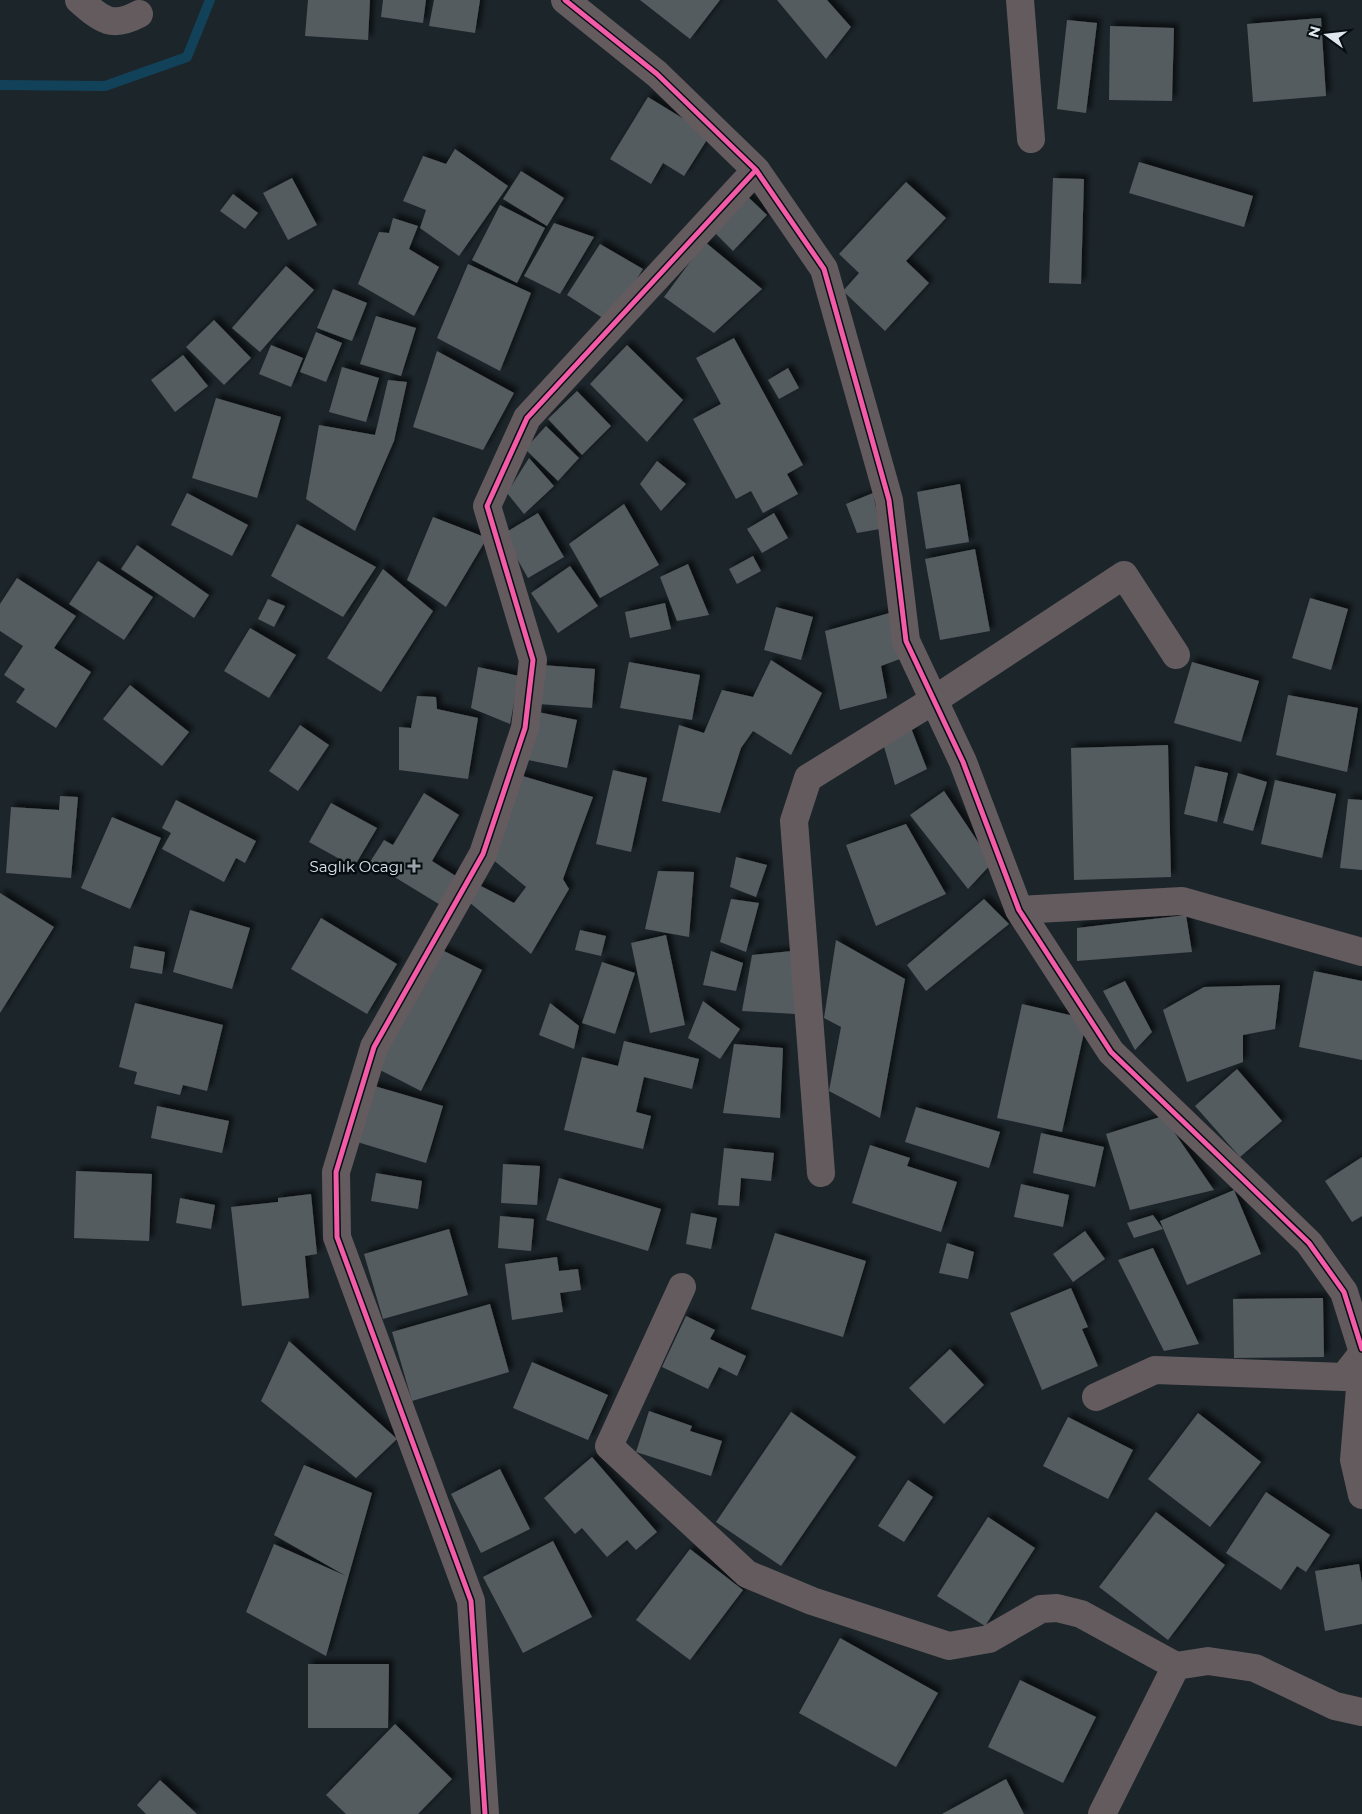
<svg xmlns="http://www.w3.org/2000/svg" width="1362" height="1814" font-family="Montserrat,sans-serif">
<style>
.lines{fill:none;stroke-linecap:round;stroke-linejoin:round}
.stream{stroke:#124259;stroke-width:10}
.building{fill:#545b60;filter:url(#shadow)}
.minor{stroke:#645b5f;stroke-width:28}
.cycleway-casing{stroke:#070e12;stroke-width:8}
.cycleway{stroke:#f35aa7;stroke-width:5}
.poi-dot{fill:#99a3a9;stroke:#070e12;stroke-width:2}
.labels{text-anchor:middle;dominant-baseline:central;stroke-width:5;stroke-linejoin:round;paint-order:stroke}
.poi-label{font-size:15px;fill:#dde7ed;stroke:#070e12;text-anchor:end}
</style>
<defs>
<filter id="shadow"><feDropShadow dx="4.5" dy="-4.5" stdDeviation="2.5" flood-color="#0009"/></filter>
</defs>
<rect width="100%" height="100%" fill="#1c252a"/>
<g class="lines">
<path class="stream" d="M0,85L105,86L187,57L210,0"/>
</g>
<path class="building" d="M308,0H370L368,40L305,36Z
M383,0H426L423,23L381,17Z
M434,0H480L475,33L429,26Z
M640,0H720L690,39Z
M777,0H827L851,27L826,59Z
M1321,18L1326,96L1253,102L1247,24Z
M1067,20L1097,23L1086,113L1057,109Z
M1110,26L1174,28L1172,101L1109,100Z
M648,97L710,135L684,176L663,163L651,184L610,159Z
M455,149L508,186L459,256L420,228L426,210L403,201L423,156L446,164Z
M1139,162L1253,196L1244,227L1129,193Z
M521,171L564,198L547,226L503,199Z
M292,178L317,225L288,240L263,193Z
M1053,178L1084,179L1081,284L1049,283Z
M906,182L946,218L906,261L929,283L885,331L843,291L859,273L839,254Z
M233,194L258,213L245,229L220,211Z
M746,195L767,215L733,251L712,230Z
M500,205L545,228L517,283L472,260Z
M393,218L418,226L409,249L439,267L414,316L358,284L379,232L389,233Z
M554,223L594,237L560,294L524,276Z
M705,242L762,289L714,333L664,297Z
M600,244L643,269L609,322L567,295Z
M468,264L531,293L500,371L437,338Z
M286,266L314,290L260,352L232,328Z
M333,289L367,303L352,341L317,328Z
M376,316L416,328L401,376L360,364Z
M214,320L251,358L224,385L186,347Z
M316,332L342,343L326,382L300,372Z
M734,338L803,465L787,474L798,494L763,513L751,491L736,499L693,419L721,404L696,358Z
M271,345L303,358L291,387L259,374Z
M627,345L683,400L647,442L590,384Z
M437,351L514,393L483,450L413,427Z
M183,355L208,386L175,412L151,380Z
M342,367L379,378L366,422L329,412Z
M788,368L799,388L779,399L768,380Z
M388,380L407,382L394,441L355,531L306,499L319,425L375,435Z
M577,391L611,426L582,455L548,419Z
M216,398L281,417L257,498L192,478Z
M546,426L579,458L558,481L525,449Z
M529,458L554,486L524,514L507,493Z
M657,461L686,484L661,511L640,484Z
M960,484L969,542L926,549L917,492Z
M187,493L248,525L232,556L171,525Z
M873,493L880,529L857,533L846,504Z
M624,504L659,565L600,598L569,544Z
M538,513L564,557L528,578L503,534Z
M774,513L788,538L762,553L747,529Z
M433,517L487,538L446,607L407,580Z
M297,524L376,567L343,617L271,576Z
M137,545L209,595L194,618L121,569Z
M975,549L990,631L940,640L925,559Z
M753,556L761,571L737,584L729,569Z
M98,561L153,597L124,640L69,604Z
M688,564L709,615L677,621L660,577Z
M570,566L598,606L558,633L531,593Z
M383,569L433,611L381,692L327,658Z
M17,578L76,616L54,648L91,672L56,728L16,702L25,689L4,675L23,646L0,631V604Z
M1310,598L1348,609L1331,670L1292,658Z
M268,599L285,606L274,627L258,619Z
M665,603L671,629L630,638L625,612Z
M776,607L813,617L801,660L764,650Z
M893,612L900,659L881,666L887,698L840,710L825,631Z
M250,628L296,655L269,698L224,671Z
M771,660L822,693L791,755L753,731L741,748L720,813L662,801L679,725L704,733L722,690L753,697Z
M629,662L700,675L692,720L620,708Z
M1192,662L1259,681L1241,742L1174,723Z
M542,665L595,669L592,708L539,704Z
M478,667L519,676L510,724L471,708Z
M130,685L189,732L162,766L103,719Z
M1288,695L1358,708L1347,772L1276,755Z
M417,696L436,697L437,709L478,718L468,779L399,770V727L411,728Z
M538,712L577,720L567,768L528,760Z
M300,725L329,745L298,791L269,771Z
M911,728L927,769L895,785L883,743Z
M1168,745L1171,877L1074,880L1071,748Z
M1195,766L1228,773L1217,822L1184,814Z
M613,770L647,778L631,852L596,844Z
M1238,773L1267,782L1253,831L1223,823Z
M516,774L593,797L563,879L569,889L531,954L469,902L477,884L514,903L526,887L491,858Z
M1275,780L1336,794L1322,858L1261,844Z
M944,791L992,863L968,889L910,815Z
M424,793L459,815L432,861L459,878L442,906L370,862L384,840L393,845Z
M60,796L78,797L71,878L6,873L11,807L59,810Z
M1348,799L1362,800V870L1340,868Z
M176,800L256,841L245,863L236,858L224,882L162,849L171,833L162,828Z
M331,803L377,828L354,867L309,842Z
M112,817L161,838L130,909L81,888Z
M906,824L946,894L876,926L846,845Z
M736,857L767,865L756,897L730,887Z
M658,871L694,872L689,937L645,929Z
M0,893L54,927L0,1013Z
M731,899L759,903L746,952L720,942Z
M984,899L1009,924L926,991L907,965Z
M190,910L250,928L232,989L173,972Z
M1186,915L1192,952L1077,961V928Z
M321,918L397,964L367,1014L291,969Z
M580,930L606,936L601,956L575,950Z
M666,935L685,1025L650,1033L631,943Z
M836,940L905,979L880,1118L829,1091L841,1027L824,1018Z
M134,946L165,952L162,974L130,968Z
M440,949L482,970L421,1091L378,1069Z
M711,951L743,963L736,991L703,985Z
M792,951L796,1014L742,1011L752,955Z
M602,962L635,973L615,1034L582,1023Z
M1314,971L1362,981V1060L1299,1047Z
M1125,981L1152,1032L1135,1050L1103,991Z
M1280,985L1275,1029L1243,1035V1062L1187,1082L1163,1010L1204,987Z
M703,1001L740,1029L720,1059L688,1038Z
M135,1003L223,1025L207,1091L183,1085L180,1095L134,1084L137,1072L119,1067Z
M550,1003L579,1026L574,1049L539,1035Z
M1022,1004L1087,1019L1062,1132L997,1118Z
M624,1041L699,1059L692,1089L644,1077L636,1112L651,1116L643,1149L564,1130L582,1057L618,1066Z
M734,1044L783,1048L780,1118L723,1113Z
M1237,1069L1282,1121L1240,1157L1195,1106Z
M371,1085L443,1106L426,1163L354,1141Z
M157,1106L229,1121L222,1153L151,1138Z
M916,1107L1000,1132L989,1168L905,1142Z
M1163,1116L1214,1190L1130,1210L1106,1134Z
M1041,1133L1104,1147L1095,1187L1033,1173Z
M870,1145L910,1158L907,1166L957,1182L941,1232L852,1203Z
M724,1148L774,1153L771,1181L741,1178L739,1206L718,1205Z
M1362,1157V1216L1352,1222L1325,1181Z
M503,1164L540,1166L537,1205L501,1203Z
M76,1171L152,1174L149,1241L74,1238Z
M376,1173L422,1181L418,1209L371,1201Z
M559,1178L661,1209L648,1251L546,1220Z
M1021,1184L1069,1195L1063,1227L1014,1217Z
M1234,1190L1261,1254L1187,1285L1160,1221Z
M311,1194L317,1254L305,1256L309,1298L242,1306L231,1207L278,1202V1198Z
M180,1198L215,1205L211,1229L176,1223Z
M691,1213L717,1218L711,1249L686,1244Z
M1153,1215L1163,1229L1134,1238L1127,1223Z
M500,1216L534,1219L531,1251L498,1248Z
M449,1229L468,1295L383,1319L364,1254Z
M1085,1231L1105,1259L1073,1282L1053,1254Z
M775,1233L866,1261L843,1337L751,1309Z
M947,1243L974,1252L968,1279L939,1273Z
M1153,1248L1199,1344L1164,1351L1118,1260Z
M557,1257L559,1271L578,1269L581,1290L560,1293L563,1312L512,1320L505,1264Z
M1071,1288L1088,1327L1082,1329L1098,1366L1042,1390L1010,1313Z
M1323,1298L1324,1357L1234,1358L1233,1299Z
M490,1304L509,1372L412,1401L392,1332Z
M686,1316L715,1330L710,1339L746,1356L737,1376L719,1367L708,1389L662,1367Z
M289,1341L397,1439L356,1478L261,1401Z
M950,1349L984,1385L944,1424L909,1388Z
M532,1362L608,1395L588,1440L513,1408Z
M649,1411L692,1426L690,1431L722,1441L711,1476L636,1452Z
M791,1412L856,1457L781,1566L716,1522Z
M1198,1413L1261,1462L1210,1527L1148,1479Z
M1068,1417L1133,1450L1108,1499L1043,1466Z
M592,1457L657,1532L636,1550L627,1540L607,1557L582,1528L575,1534L544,1498Z
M304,1465L372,1493L326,1656L246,1612L274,1544L346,1576L274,1535Z
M500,1469L530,1529L481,1553L451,1494Z
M908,1480L933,1497L904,1542L878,1526Z
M1266,1492L1330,1535L1306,1572L1297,1566L1281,1590L1226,1553Z
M1156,1512L1225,1565L1168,1640L1099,1587Z
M988,1517L1035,1548L985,1626L937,1596Z
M553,1541L592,1617L523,1653L483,1577Z
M690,1549L743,1590L690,1660L636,1620Z
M1359,1564L1362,1583V1624L1325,1631L1315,1571Z
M840,1638L938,1693L896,1767L799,1713Z
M308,1664H389L388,1728H308Z
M1020,1680L1096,1717L1063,1783L988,1747Z
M395,1724L452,1779L418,1814H346L326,1795Z
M1006,1779L1024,1814H942Z
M160,1780L197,1814H146L137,1805Z"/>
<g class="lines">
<path class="minor" d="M79,0C101,19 111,29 139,14
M565,0L657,74L756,170L824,269L889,500L906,641L963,762L1019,910L1111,1052L1309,1243L1344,1292L1362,1349
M1020,0L1031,139
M1019,910L1182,901L1362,952
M821,1173L794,821L808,778L934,700L1124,575L1176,655
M682,1287L609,1446L747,1574L812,1601L949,1646L989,1639L1041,1609L1057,1608L1081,1614L1176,1666L1208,1661L1255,1668L1335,1706L1362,1712
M1362,1365L1354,1460L1362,1495
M1096,1397L1155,1370L1344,1377L1362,1354
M485,1814L471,1601L337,1237L336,1172L374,1047L483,854L525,728L533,660L487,506L527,418L756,170
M1102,1814L1176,1666"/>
<defs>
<path id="cycleway" d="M565,0L657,74L756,170L824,269L889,500L906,641L963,762L1019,910L1111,1052L1309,1243L1344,1292L1362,1349
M485,1814L471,1601L337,1237L336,1172L374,1047L483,854L525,728L533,660L487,506L527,418L756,170"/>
</defs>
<use href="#cycleway" class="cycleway-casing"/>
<use href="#cycleway" class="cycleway"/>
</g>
<path class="poi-dot" d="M411.5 858.5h5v5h5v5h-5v5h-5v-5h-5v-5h5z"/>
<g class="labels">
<g class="poi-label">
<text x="403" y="866">Saglık Ocagı</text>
</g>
</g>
<g transform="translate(1327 35) rotate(285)" stroke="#070e12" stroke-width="4" paint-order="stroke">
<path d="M0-4L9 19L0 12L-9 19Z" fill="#dde7ed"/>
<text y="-8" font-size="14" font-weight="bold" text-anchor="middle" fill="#dde7ed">N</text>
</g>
</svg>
